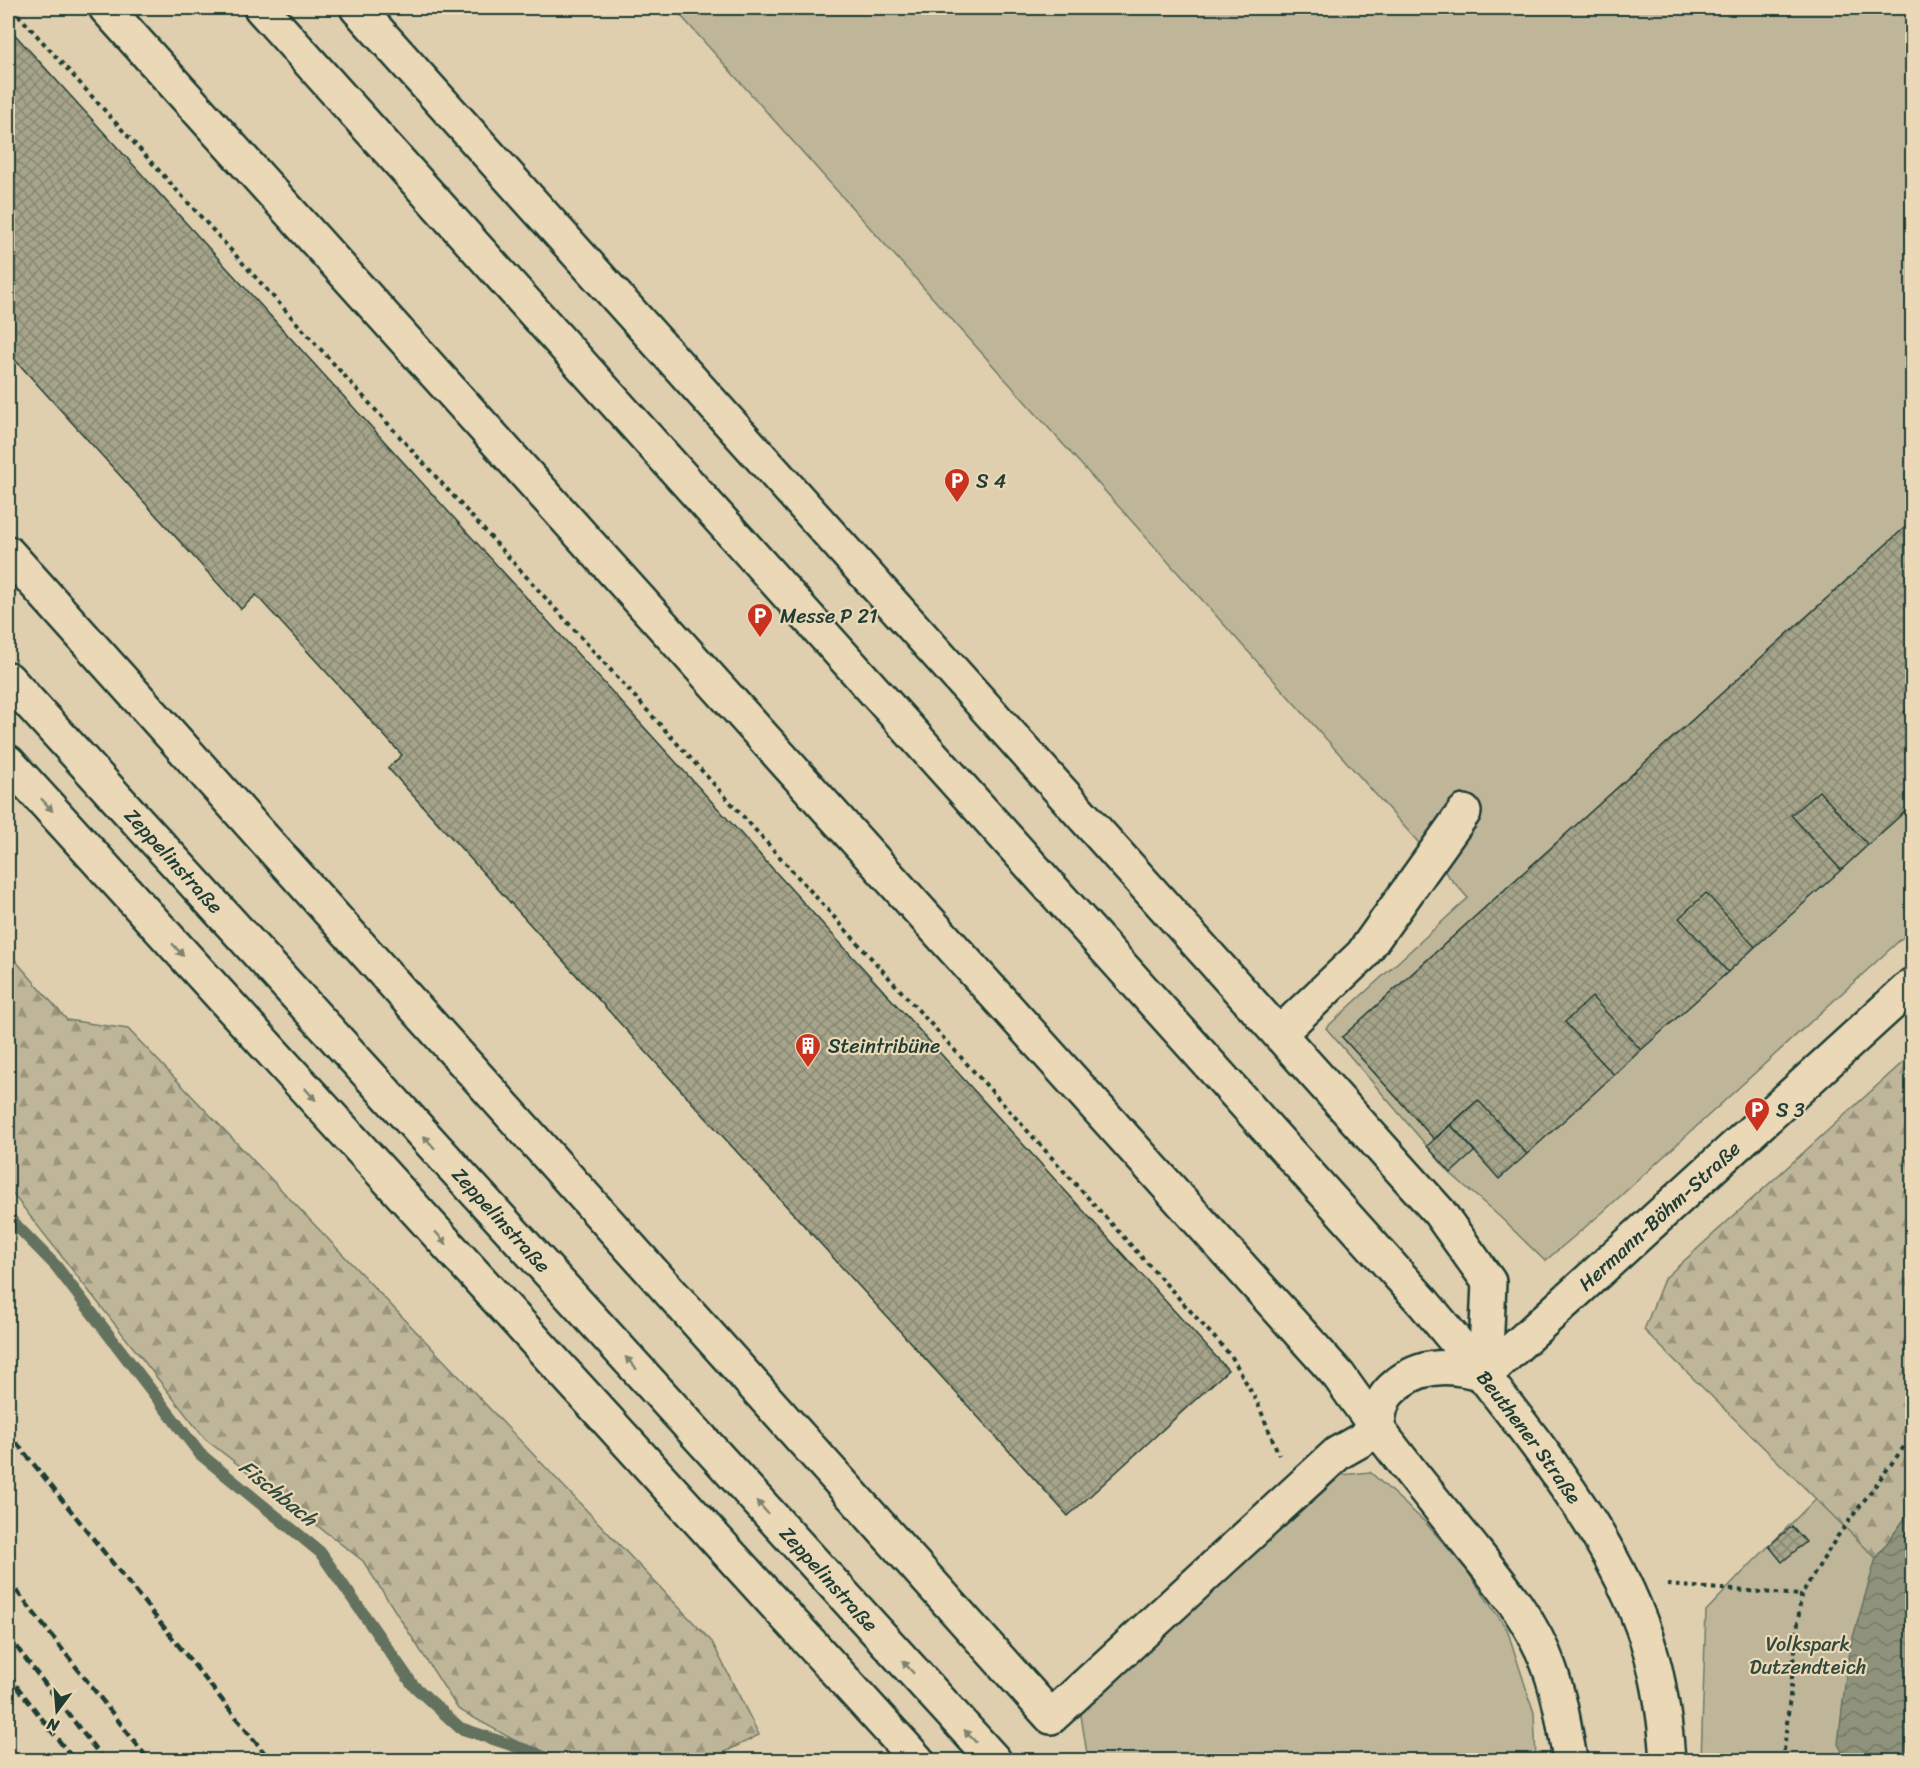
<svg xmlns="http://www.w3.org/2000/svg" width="1920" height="1768" font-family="Sriracha,sans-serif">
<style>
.green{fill:#bfb69a;stroke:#6f7a67;stroke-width:1.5}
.forest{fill:url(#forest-firs);stroke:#6f7a67;stroke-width:1.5}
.water{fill:url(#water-waves);stroke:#63715f;stroke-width:1.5}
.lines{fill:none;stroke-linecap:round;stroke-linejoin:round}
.stream{stroke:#63715f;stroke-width:12}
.building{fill:url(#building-cross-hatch);stroke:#1f3d34;stroke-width:1.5}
.minor-casing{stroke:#1f3d34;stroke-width:38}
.path{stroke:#1f3d34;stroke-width:4;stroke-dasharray:4.5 4.5;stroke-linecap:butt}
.minor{stroke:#ebd8b6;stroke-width:33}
.rail{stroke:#1f3d34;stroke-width:4.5;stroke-dasharray:9 4.5;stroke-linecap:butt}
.oneway{fill:#7b836e}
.labels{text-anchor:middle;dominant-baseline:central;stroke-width:4.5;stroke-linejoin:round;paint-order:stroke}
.poi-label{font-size:20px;fill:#1f3d34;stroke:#ebd8b6;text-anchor:start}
.street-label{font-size:20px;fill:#1f3d34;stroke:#ebd8b6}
.park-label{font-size:20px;fill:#2f493e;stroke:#ebd8b6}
.water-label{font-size:21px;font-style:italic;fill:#304a3f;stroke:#ebd8b6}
</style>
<defs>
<pattern id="forest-firs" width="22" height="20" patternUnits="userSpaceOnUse" patternTransform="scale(1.5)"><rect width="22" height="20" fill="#bfb69a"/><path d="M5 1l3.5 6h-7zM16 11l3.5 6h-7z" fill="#9b957e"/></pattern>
<pattern id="water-waves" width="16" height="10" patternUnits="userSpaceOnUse" patternTransform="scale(1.5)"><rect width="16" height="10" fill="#90937c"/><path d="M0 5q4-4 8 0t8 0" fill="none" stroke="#757966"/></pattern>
<pattern id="building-cross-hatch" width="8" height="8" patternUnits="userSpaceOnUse" patternTransform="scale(1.5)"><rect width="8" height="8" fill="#a6a48a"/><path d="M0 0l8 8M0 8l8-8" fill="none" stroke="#878772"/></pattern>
</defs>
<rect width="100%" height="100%" fill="#dfcfae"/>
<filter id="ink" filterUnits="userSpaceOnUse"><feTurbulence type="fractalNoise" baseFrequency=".0167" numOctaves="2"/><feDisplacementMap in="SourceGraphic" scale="12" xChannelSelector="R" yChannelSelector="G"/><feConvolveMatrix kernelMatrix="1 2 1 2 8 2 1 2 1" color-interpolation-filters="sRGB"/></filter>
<g filter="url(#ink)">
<path class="green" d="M674,8H1912V521L1342,1037L1434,1139L1478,1100L1526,1154L1592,997L1641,1050L1727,972L1819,791L1868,845L1912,805V929L1603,1212L1545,1261L1500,1217L1450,1173L1326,1028L1468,898Z
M1912,1402V1760H1701L1706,1611L1744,1571Z
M1370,1472L1425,1522L1465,1568L1507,1629L1534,1713L1536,1760H1088L1080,1709L1342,1475Z"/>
<path class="forest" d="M8,952L67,1020L128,1029L712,1642L759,1735L709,1760H550L458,1709L363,1561L205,1439L8,1188Z
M1912,1054V1509L1876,1558L1644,1330L1664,1279Z"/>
<path class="water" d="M1912,1509V1760H1847L1838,1744L1849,1651L1876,1558Z"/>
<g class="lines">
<path class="stream" d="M8,1217L56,1266L200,1454L320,1552L413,1685L460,1728L535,1753L550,1760"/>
</g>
<path class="building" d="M8,27L1228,1370L1068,1516L388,768L402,755L256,595L241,609L8,352Z
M1912,521V705L1904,712L1912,722V805L1868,845L1819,791L1791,815L1841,870L1755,947L1706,893L1679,918L1728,972L1641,1050L1592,997L1565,1022L1614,1075L1527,1154L1478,1100L1434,1139L1342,1037Z
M1912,705V722L1904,712Z
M1819,791L1868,845L1841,870L1791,815Z
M1706,893L1755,947L1728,972L1679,918Z
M1592,997L1641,1050L1614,1075L1565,1022Z
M1478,1100L1527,1154L1499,1179L1451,1125Z
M1451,1125L1475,1151L1451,1173L1427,1146Z
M1792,1526L1806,1542L1782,1562L1769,1546Z"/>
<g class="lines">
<defs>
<g id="minor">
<path d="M106,8L1339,1376C1378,1432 1421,1485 1464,1538C1496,1578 1532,1619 1549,1667C1560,1697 1565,1729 1570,1760"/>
<path id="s1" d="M261,8L1423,1302C1463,1349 1500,1396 1537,1445C1578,1501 1618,1560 1642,1626C1658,1668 1665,1716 1668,1760"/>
<path d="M357,8L1439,1212L1489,1282L1485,1375"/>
<path d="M8,553L1051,1717L1338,1453L1377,1431"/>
<path id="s2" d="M8,679L994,1760"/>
<path d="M8,762L917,1760"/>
<path d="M1280,1033L1362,955L1464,812"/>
<path id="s3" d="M1485,1375L1912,985"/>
<path d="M1377,1431C1378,1420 1379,1409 1384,1399C1388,1391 1394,1387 1400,1382C1425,1363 1456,1365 1485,1375"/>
</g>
</defs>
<use href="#minor" class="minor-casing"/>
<path class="path" d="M12,8L1232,1357L1258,1404L1279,1455
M1667,1585L1801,1595
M1783,1760L1801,1595L1837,1537L1912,1436"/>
<use href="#minor" class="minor"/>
<path class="rail" d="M8,1432L270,1760
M8,1580L149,1760
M8,1636L104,1760
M8,1675L74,1760"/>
</g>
<defs><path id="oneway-solid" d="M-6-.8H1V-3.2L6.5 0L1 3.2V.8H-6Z" transform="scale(1.5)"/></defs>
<g class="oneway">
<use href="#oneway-solid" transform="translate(47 805) rotate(48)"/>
<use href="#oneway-solid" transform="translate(178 950) rotate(48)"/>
<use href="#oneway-solid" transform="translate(310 1094) rotate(48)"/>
<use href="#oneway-solid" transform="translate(429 1142) rotate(-132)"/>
<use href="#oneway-solid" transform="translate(441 1238) rotate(48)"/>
<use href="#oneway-solid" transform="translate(631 1363) rotate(-132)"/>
<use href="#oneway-solid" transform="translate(762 1507) rotate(-132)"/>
<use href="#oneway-solid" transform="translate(908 1667) rotate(-132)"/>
<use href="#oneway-solid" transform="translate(970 1736) rotate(-133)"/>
</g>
</g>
<defs>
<symbol id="parking-pin" viewBox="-11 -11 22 30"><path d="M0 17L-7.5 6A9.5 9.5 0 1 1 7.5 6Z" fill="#c8321e" stroke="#ebd8b6"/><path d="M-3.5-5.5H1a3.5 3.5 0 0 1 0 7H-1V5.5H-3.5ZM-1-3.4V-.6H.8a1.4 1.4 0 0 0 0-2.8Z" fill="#fff"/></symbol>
<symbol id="building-pin" viewBox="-11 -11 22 30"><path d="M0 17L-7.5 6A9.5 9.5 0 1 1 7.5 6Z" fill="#c8321e" stroke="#ebd8b6"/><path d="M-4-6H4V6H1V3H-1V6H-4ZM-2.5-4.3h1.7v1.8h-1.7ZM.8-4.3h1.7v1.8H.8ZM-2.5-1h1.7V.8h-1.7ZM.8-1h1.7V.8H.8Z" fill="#fff"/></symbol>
</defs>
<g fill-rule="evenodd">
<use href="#parking-pin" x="942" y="466" width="30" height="40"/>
<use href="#parking-pin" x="745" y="601" width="30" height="40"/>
<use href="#building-pin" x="793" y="1031" width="30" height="40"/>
<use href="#parking-pin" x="1742" y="1095" width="30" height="40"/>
</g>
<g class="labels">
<g class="poi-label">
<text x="976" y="481">S 4</text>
<text x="780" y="616">Messe P 21</text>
<text x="828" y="1046">Steintribüne</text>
<text x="1776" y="1110">S 3</text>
</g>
<g class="street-label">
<text stroke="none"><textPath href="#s2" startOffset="246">Zeppelinstraße</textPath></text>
<text stroke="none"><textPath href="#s3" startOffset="236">Hermann-Böhm-Straße</textPath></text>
<text stroke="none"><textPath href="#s2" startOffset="732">Zeppelinstraße</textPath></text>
<text stroke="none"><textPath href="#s1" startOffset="1911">Beuthener Straße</textPath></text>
<text stroke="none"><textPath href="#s2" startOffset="1218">Zeppelinstraße</textPath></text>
</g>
<g class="park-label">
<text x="1808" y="1644">Volkspark<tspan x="1808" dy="23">Dutzendteich</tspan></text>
</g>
<g class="water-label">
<text transform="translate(278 1493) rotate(39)">Fischbach</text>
</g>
</g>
<rect width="1920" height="1768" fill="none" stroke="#ebd8b6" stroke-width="30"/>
<rect x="15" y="15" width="1890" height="1738" fill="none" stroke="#1f3d34" stroke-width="2" filter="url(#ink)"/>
<g transform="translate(57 1711) rotate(196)" stroke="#ebd8b6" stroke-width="4.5" paint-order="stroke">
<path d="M0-4.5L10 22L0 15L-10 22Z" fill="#1f3d34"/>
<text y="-9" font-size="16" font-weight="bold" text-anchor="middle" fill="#1f3d34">N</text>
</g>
</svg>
